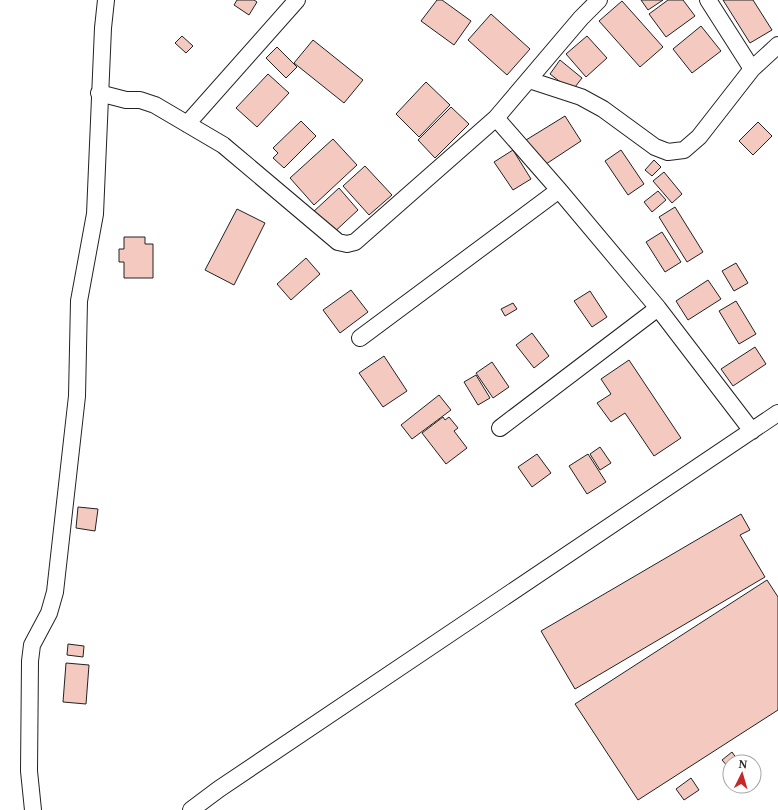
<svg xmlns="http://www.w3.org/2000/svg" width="778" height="810" font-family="'Noto Serif',serif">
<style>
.building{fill:#f3c9c0;stroke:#222}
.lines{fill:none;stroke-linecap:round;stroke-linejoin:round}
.minor-casing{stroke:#222;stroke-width:18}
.minor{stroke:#fff;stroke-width:16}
</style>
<rect width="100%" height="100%" fill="#fff"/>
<path class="building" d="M237,0H254L257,2L249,15L234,5Z
M437,0H442L471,21L454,45L421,21Z
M641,0H663L648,10Z
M668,0H683L695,16L666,37L649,14Z
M723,0H753L772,30L750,43Z
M622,1L663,47L640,67L599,21Z
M491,14L530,49L507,75L468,40Z
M701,26L721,51L692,73L673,49Z
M182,36L193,46L186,53L175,43Z
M587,36L607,58L586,77L566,54Z
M313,40L363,80L344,103L294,63Z
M277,47L297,67L286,78L266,58Z
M560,60L582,78L572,91L550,74Z
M268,74L289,93L257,127L236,108Z
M426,82L450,105L419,137L396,114Z
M451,107L469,124L435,158L418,140Z
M565,116L581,141L543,166L526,140Z
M301,121L316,136L284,168L273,158L278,153L273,148Z
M758,122L772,136L753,155L739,141Z
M333,139L357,165L314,205L290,178Z
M513,150L531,179L513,190L494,162Z
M621,150L644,184L628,195L605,161Z
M654,160L661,167L652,176L645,170Z
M365,166L392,195L369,215L343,186Z
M664,172L682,194L672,203L653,181Z
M339,188L358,210L331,235L312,213Z
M658,191L666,200L652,212L644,202Z
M675,207L703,252L687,262L659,217Z
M237,209L265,223L234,285L205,270Z
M662,232L681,262L665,272L646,242Z
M124,237H145V244H153V278H124V262H119V249H124Z
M306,258L320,274L291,300L277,284Z
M736,263L748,283L734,291L722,271Z
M708,280L721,299L688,320L676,301Z
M351,290L368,312L340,333L323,310Z
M590,291L607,317L592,327L574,301Z
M736,301L756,334L739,344L719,311Z
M513,303L517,309L505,316L501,309Z
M532,333L549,356L534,368L516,345Z
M755,347L766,364L733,386L721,369Z
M384,356L407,391L383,407L359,373Z
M629,360L681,438L654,456L625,413L611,422L597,403L611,394L601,379Z
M492,362L509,387L493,398L476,373Z
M476,375L490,398L478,405L464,382Z
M439,395L451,410L412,439L401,425Z
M443,417L445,420L449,417L458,428L454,431L467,448L446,464L422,433Z
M600,447L611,463L600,470L590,454Z
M537,454L551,473L532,487L518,467Z
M588,454L606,482L587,494L569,466Z
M78,507L98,509L95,531L76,528Z
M741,514L750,530L740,535L765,577L575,689L541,631Z
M767,580L778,597V710L638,800L575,704Z
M68,644L84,646L83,657L67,655Z
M66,663L89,665L86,704L63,702Z
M732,752L739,762H730L729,768L722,760Z
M691,778L699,790L684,800L676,789Z"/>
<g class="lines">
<defs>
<path id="minor" d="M708,0L752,69
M529,80L581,97L603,109L655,147L668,152L684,150L699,137L752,69L778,45
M99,93L126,100H140L155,105L223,145L338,242L347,244L355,242L496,118L581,18L599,0
M496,118L559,190L658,308L752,431
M187,124L297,0
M360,338L559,190
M500,428L658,308
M33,810L29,771L30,661L32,645L49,613L55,592L77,396L79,301L95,214L103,28L106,0
M191,810L219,789L778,413"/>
</defs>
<use href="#minor" class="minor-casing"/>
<use href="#minor" class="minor"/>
</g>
<g transform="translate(742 774) rotate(5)"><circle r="19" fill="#ffffff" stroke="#a7a7a7"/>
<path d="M0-3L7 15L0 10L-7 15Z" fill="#c62828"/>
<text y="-6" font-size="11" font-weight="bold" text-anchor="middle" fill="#222222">N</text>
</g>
</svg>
